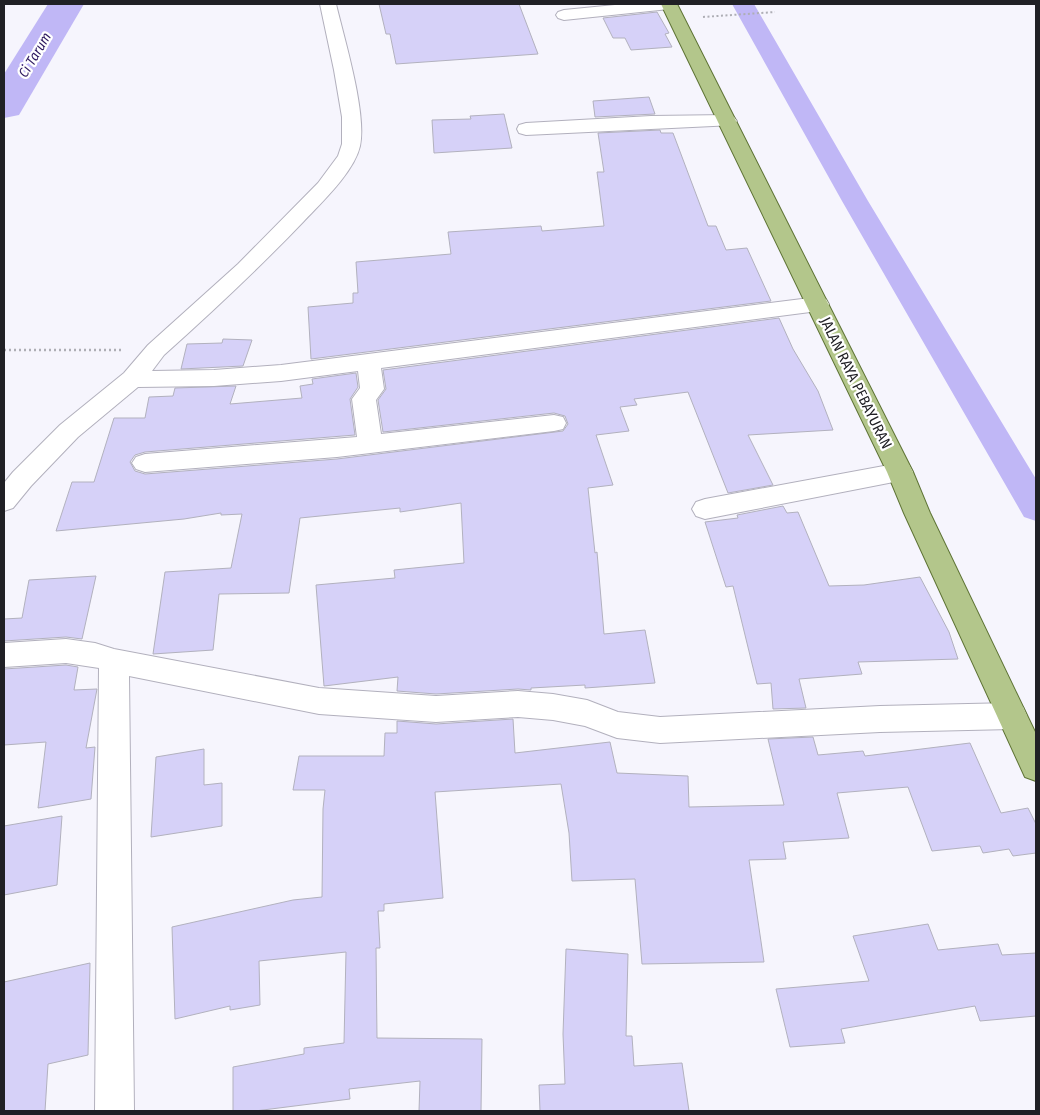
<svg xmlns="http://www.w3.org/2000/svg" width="1040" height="1115" font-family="'Fira Sans Condensed',sans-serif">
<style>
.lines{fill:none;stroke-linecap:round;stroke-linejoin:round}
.canal{fill:#c0b7f6;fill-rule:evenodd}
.river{fill:#c0b7f6;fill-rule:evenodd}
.building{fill:#d6d1f8;stroke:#b2b1be}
.minor-casing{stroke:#b2b0bd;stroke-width:2}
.major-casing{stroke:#5e7335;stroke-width:2}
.path-far1{stroke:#aeaeb5;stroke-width:2;stroke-dasharray:2 2.5;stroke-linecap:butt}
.path{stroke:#aeaeb5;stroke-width:2.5;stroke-dasharray:2 3;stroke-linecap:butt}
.minor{fill:#fff;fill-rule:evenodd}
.major{fill:#b3c68b;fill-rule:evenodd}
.labels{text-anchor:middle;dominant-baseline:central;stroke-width:4.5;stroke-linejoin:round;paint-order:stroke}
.far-water-label{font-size:14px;font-style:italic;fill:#2e1960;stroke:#fff}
.street-label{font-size:15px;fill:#202025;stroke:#fff}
</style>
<rect width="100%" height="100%" fill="#f6f5fd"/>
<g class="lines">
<path class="canal" d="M732,4H754L868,201L1036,479V521L1024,517L842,201Z"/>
<path class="river" d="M48,4H84L19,115L4,118V74Z"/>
</g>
<path class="building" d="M379,4H519L538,54L396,64L390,34H386Z
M657,12L669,33L665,34L672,47L631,50L625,38H613L603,18Z
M649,97L655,114L595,117L593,101Z
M504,114L512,148L434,153L432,120L471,119L470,116Z
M660,130L661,133H673L708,226H716L726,250L747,248L771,301L311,359L308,307L353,303V293H358L356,262L451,254L448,232L541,226L542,231L604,226L597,172H604L598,133Z
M779,318L793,349L818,391L833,430L748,435L773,485L728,493L688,392L634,399L637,405L620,407L629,431L596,435L613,485L588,488L595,553L597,552L604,634L645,630L655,683L585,688V685L531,688V690L518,689L436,694L397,691L398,677L324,686L316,585L395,578L394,570L464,563L461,503L400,512V508L300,518L289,593L219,594L213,650L153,654L165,572L231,568L242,514L221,515V513L184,519L56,531L72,482H94L114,418H145L149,397L173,396L175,388L236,386L230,404L302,398L300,386L313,384L312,379L356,373L358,387L350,399L355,435L145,452L135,455L130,462L135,471L145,474L337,459L563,431L568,424L565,416L554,413L383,432L378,400L386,389L383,370Z
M223,339L252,340L243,366L181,369L187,344L222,343Z
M783,506L787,513L798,512L829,586L864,585L920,577L949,632L958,659L858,662L862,674L799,679L806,708L773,709L771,683L757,684L733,586L726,587L705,522L738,518L737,515Z
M96,576L82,639L66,637L4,641V619L22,618L29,580Z
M66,665L78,667L74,690L97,689L86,748L95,747L91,799L38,808L46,742L4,745V669Z
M513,719L515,753L610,742L617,773L688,776L689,807L784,805L768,739L813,737L818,755L863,751L865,756L970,743L1001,813L1028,808L1036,824V853L1013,856L1009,849L983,853L980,846L932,851L908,787L837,793L849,838L783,842L786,859L749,860L764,962L642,964L635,879L572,881L569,833L561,784L435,792L443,898L384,904V911H378L380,948H376L377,1038L482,1039L481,1111H419L420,1081L349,1089L350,1099L255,1111H233V1067L304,1054V1048L344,1043L346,952L259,961L260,1005L230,1010V1006L175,1019L172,927L293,900L322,897L323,809L325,790H293L299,756H384L385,733H397V721L436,724Z
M204,749V785L222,783V826L151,837L156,757Z
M62,816L57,885L4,895V826Z
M928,924L938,950L998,944L1002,955L1036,953V1016L980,1021L975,1006L841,1029L845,1043L790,1047L776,989L869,981L853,936Z
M566,949L628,954L626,1036H632L634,1066L682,1063L689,1111H540L539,1085L565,1084L563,1034Z
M90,963L88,1055L48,1064L45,1111H4V982Z"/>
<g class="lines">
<defs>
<path id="minor" d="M320,4H336C344,38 367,113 360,146C354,172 322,202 304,221C259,268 212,312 164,355L152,371L214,370L281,365L818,297L826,299L829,304L826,309L818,311L381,368L384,389L376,400L381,434L554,415L563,417L566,423L563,429L554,431L337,457L145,472L136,469L132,463L136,457L145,454L357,437L352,399L360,388L358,371L281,381L214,386L138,387L78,437L31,486L13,508L4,511V483L13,472L60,425L124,373L148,345L238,264L318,183L338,156L342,144V117L334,70Z
M625,4H677L675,7L669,9L564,20L558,18L556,15L558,12L564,10Z
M728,115L734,117L737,121L734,125L526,135L519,133L517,129L519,125L526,123L651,116Z
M900,463L909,465L913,472L909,479L705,519L696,516L692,509L696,502L705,499Z
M66,639L95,643L114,649L319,688L436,696L518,691L553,694L587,700L618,712L660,717L880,706L1012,703L1023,707L1027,716L1023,725L1012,729L880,732L660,743L617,738L585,726L553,720L518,717L436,722L319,714L129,676L134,1111H95L99,668L66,663L4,667V643Z"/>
<path id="major" d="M661,4H677L913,472L930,513L1036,734V781L1025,777L904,513L887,472Z"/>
</defs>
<use href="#minor" class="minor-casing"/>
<use href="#major" class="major-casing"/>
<path class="path-far1" d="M703,17L775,12"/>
<path class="path" d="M4,350H121"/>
<use href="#minor" class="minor"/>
<use href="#major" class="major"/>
</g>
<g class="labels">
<g class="far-water-label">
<text transform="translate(35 55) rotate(-59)">Ci Tarum</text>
</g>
<g class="street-label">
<text transform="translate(856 383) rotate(64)">JALAN RAYA PEBAYURAN</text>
</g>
</g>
<rect width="1040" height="1115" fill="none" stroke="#202025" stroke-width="10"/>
</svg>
